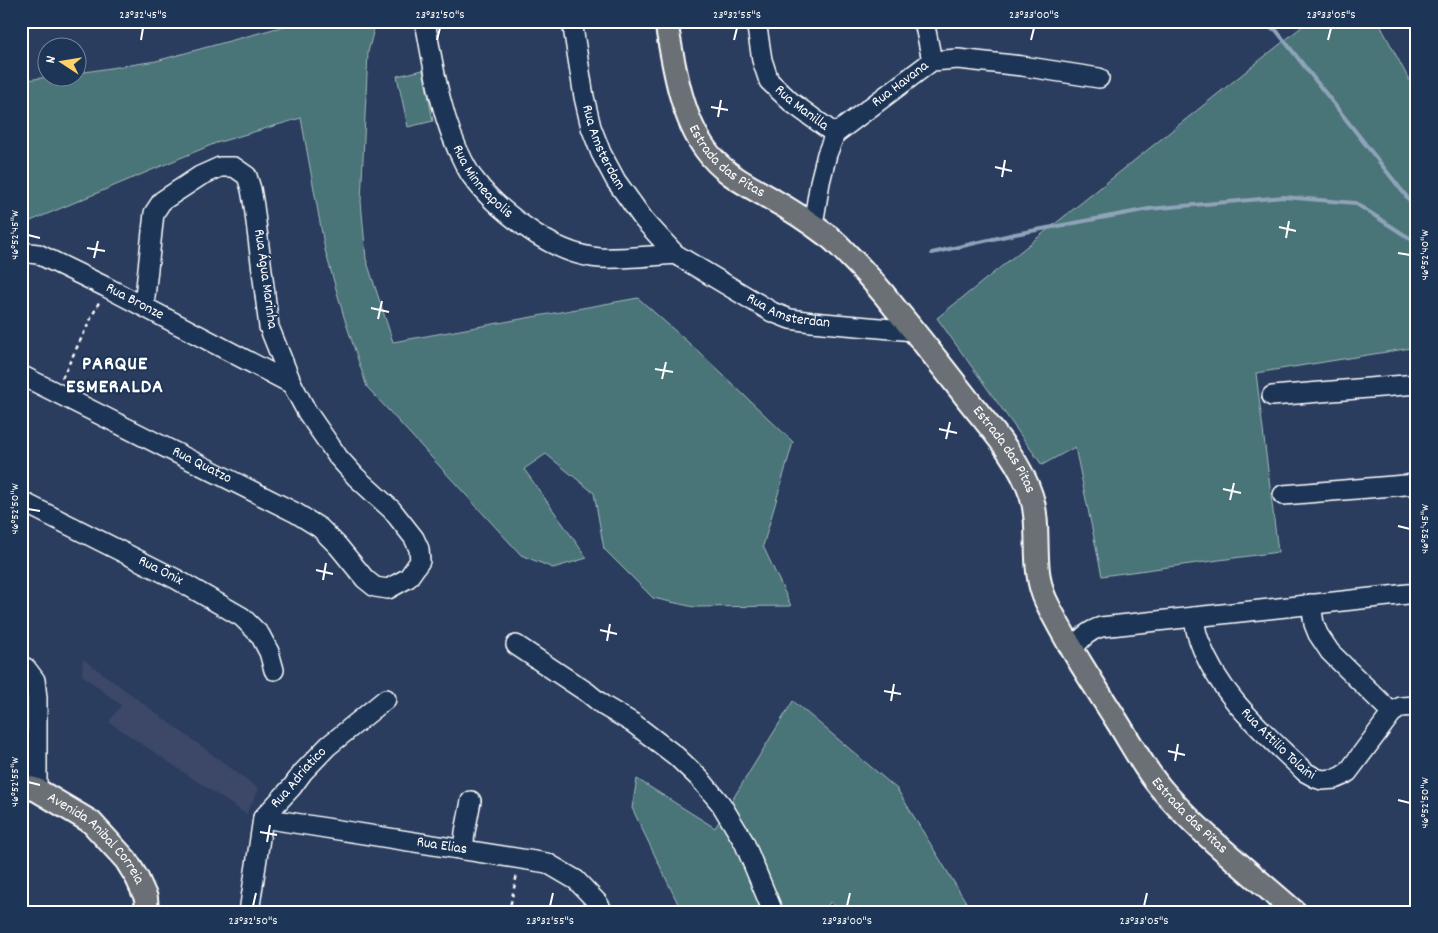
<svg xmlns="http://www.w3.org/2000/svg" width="1438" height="933" font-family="Dekko,sans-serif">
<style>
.built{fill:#3c4768}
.green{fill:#4a7478;stroke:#a4babc}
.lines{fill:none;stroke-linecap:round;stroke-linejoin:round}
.stream{stroke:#8fa3b9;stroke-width:4}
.minor-casing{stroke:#fff;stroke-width:22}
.major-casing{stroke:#fff;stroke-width:26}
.path{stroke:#fff;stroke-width:2.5;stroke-dasharray:4 4;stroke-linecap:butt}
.minor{stroke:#1d3557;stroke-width:19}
.major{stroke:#6a7074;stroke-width:22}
.ticks{fill:none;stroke:#fff;stroke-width:2}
.labels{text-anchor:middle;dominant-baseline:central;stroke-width:4;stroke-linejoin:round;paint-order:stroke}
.street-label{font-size:15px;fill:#fff;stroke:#1d3557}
.district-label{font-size:20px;font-weight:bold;letter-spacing:1px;fill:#fff;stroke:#1d3557}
.neatline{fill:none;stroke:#fff;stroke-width:2}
.ticks-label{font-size:12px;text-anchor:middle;fill:#fff}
</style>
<rect width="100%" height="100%" fill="#2b3d5f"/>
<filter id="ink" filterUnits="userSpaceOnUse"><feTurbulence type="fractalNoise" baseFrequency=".02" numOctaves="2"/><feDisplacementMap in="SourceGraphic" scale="10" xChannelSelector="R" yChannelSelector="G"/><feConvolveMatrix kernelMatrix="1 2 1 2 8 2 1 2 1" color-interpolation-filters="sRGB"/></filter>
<g filter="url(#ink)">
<path class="built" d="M83,659L259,789L246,814L109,722L121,705L82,675Z"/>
<path class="green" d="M303,21H376L368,52L361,201L366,259L393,342L638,298L699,352L793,442L763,546L791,606L694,607L653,598L604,549L594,493L546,454L524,469L587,558L553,568L521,555L367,387L344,317L325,250L301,118L216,143L21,225V81L47,77L78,78V73L156,61Z
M1309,21H1378L1417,95V347L1256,373L1278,552L1102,576L1075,447L1042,465L937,318Z
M423,70L433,121L408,127L397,76Z
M793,701L897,789L972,912H843L830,902L824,912H682L632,808L637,779L715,828Z"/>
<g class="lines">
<path class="stream" d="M1252,21L1276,30L1417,210
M932,253L1015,234L1149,209L1284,197L1355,203L1417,243"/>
<defs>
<g id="minor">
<path id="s1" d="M425,21C434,70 441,119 464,163C467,168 470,175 474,179C487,197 506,213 524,226C546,242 572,256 600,258C624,259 651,256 675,254"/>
<path id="s2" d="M572,21L584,97L591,127L601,153L616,181L644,220L675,254L772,312L790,319L812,322L914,331"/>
<path id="s3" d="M756,21L762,60L769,81L791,102L835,134"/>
<path d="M924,21L932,61"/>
<path id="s4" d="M813,225L820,182L827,154L835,134L932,61L958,59L1022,66L1099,78"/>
<path id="s5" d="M21,252L38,254L106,287L292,384"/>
<path id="s6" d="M21,375L296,513L320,528L338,546L365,579L375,587L388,589L408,578L420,561L419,549L414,538L392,510L356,477L338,457L307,412L292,384L269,327L254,206L251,189L247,176L234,167H220L200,176L162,201L154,213L144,306"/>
<path d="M1272,396L1417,384"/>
<path d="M1283,495L1417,484"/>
<path id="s7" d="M21,501L176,579L242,617L260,635L269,652L274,670"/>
<path d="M1311,604L1314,624L1318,634L1330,652L1392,713"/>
<path id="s8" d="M1194,617C1195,625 1196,633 1199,640C1218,695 1265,733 1305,772L1316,778L1322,780L1335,779L1342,776L1348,772L1392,713L1401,707L1417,706"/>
<path d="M516,645L588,693L604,706L633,723L676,756L700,779L721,804L744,842L773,912"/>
<path d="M1073,650C1080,638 1088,631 1101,627L1417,593"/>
<path d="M21,666L26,668L35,680L37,698V790"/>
<path id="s9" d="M263,818L547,863L576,880L598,903L603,912"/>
<path d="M463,850L465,832L471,801"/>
<path id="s10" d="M249,912L263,818L292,787L303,772L328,746L386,699"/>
</g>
<g id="major">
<path id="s11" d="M666,21C673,62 681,117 706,150C724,175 748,185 773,200C791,210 809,222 825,234C835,240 842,249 850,257C866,273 881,290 895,308C920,338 945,370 969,401C992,430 1019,459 1031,495C1042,529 1030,567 1046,601C1066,642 1091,680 1115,718C1131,743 1145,771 1165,793C1204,837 1251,873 1295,912"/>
<path id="s12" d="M21,785L37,790L91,822L126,860L137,878L146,898L147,912"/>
</g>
</defs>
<use href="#minor" class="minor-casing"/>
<use href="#major" class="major-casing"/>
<path class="path" d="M62,378L100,300
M509,912L517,874"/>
<use href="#minor" class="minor"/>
<use href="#major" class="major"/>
</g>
</g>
<path class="ticks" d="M141,40L143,28M437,40L440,28M734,40L737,28M1031,40L1034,28M1328,40L1331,28M711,107L728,110M718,117L721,100M995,167L1012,171M1002,177L1005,160M1279,227L1296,231M28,235L40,238M1286,238L1289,221M87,248L105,251M1398,253L1410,255M94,258L98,241M371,308L389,312M378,319L382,301M655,369L673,372M662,379L666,362M939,429L957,433M946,439L950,422M1223,489L1241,493M1230,500L1234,483M28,509L40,511M1398,526L1410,529M316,570L333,574M323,580L326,563M600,630L617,634M607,641L610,624M884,691L901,694M891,701L894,684M1168,751L1185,755M1175,761L1178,744M28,782L40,785M1398,800L1410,803M260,832L277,835M267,842L270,825M253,906L256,893M550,906L553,893M847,906L850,893M1144,906L1147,893"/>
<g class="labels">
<g class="street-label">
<text stroke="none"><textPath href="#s4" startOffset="176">Rua Havana</textPath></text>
<text stroke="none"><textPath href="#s3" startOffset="104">Rua Manilla</textPath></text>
<text stroke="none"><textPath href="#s2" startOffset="131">Rua Amsterdam</textPath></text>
<text stroke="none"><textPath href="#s11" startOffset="159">Estrada das Pitas</textPath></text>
<text stroke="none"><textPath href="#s1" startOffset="174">Rua Minneapolis</textPath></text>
<text transform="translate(265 279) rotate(82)">Rua Água Marinha</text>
<text stroke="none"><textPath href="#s5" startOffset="125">Rua Bronze</textPath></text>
<text stroke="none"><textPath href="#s2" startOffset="390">Rua Amsterdan</textPath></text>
<text stroke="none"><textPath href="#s11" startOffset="564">Estrada das Pitas</textPath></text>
<text stroke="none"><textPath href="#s6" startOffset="202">Rua Quatzo</textPath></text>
<text stroke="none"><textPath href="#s7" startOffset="156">Rua Ônix</textPath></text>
<text stroke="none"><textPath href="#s8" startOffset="156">Rua Attilio Tolaini</textPath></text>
<text stroke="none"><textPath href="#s10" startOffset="149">Rua Adriatico</textPath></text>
<text stroke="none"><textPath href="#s11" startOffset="984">Estrada das Pitas</textPath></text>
<text stroke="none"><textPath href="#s12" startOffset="94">Avenida Anibal Correia</textPath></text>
<text stroke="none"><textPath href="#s9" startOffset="181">Rua Elias</textPath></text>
</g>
<g class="district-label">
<text x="115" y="365">PARQUE<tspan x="115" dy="23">ESMERALDA</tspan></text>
</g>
</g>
<rect width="1438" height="933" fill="none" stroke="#1d3557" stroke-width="55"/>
<g transform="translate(62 62) rotate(282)"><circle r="24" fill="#1d3557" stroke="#77869a"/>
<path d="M0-4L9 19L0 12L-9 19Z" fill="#ffd166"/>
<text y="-8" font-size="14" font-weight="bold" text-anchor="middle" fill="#ffffff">N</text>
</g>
<rect x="28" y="28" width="1382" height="878" class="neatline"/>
<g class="ticks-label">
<text x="143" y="18">23°32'45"S</text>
<text x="440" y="18">23°32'50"S</text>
<text x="737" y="18">23°32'55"S</text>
<text x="1034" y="18">23°33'00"S</text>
<text x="1331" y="18">23°33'05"S</text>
<text transform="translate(14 235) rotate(-90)" y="4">46°52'45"W</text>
<text transform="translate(1424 255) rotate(-90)" y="4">46°52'40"W</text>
<text transform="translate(14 509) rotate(-90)" y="4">46°52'50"W</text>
<text transform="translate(1424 529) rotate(-90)" y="4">46°52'45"W</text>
<text transform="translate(14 782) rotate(-90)" y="4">46°52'55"W</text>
<text transform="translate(1424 803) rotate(-90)" y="4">46°52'50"W</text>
<text x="253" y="924">23°32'50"S</text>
<text x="550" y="924">23°32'55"S</text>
<text x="847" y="924">23°33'00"S</text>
<text x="1144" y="924">23°33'05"S</text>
</g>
</svg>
